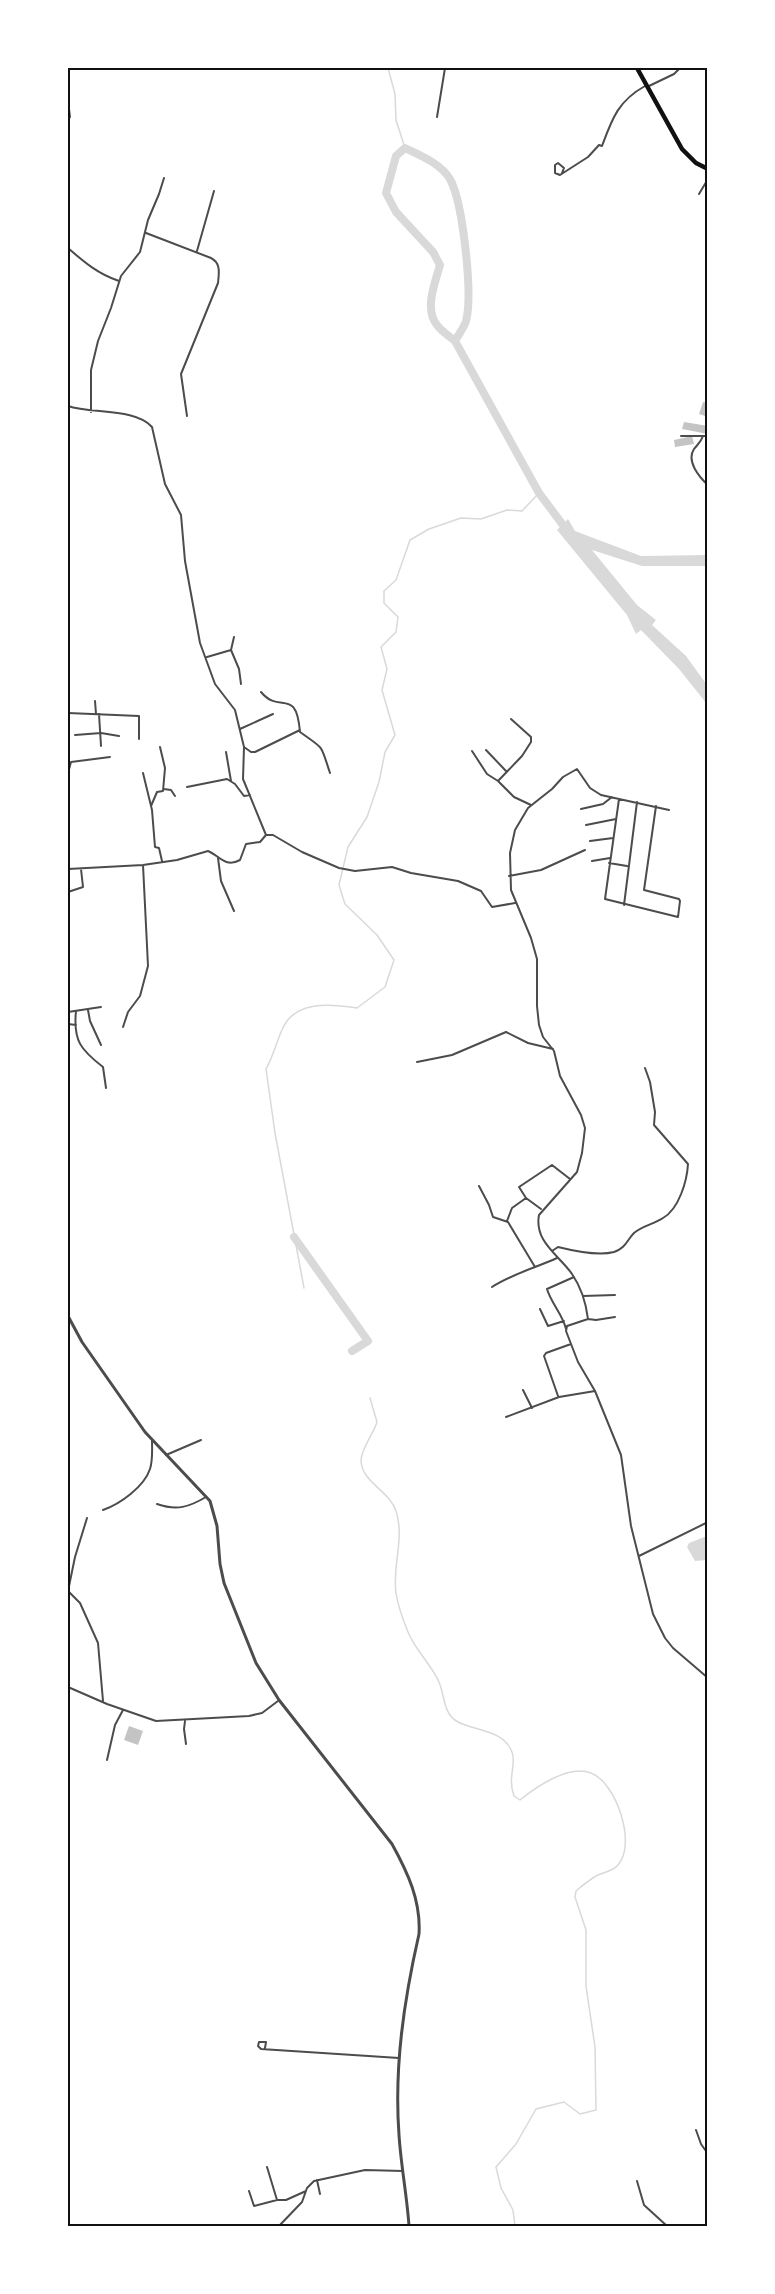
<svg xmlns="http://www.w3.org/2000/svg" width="775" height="2294" font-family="Raleway,sans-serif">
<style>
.water{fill:#d9d9d9}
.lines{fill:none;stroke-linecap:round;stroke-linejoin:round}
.stream{stroke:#d9d9d9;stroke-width:1.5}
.river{stroke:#d9d9d9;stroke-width:8}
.building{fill:#c4c4c4}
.minor{stroke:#4c4c4c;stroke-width:2}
.tertiary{stroke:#4c4c4c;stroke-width:3}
.trunk{stroke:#111;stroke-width:4.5}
.neatline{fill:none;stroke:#111;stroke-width:2}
</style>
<rect width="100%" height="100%" fill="#fff"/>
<path class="water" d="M568,519L575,531L641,556L707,555V566H642L592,550L637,605L656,620L652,625L686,656L707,685V704L679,669L641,630L636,634L627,615L557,530Z
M707,1536V1560L695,1561L687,1547L689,1543Z"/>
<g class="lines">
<path class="stream" d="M388,68L395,94L396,120L405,148
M304,1288L275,1133L266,1069C273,1057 276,1043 282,1030C294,1000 330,1004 357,1008L385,987L394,960L377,935L345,904L339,885L348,847L367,817L379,782L385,752L395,735L382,690L387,669L381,647L396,632L398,617L384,603V591L396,580L410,540L429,529L461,518L481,519L507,510L522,511L539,493
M370,1398L377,1422C373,1435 362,1447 361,1460C361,1482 390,1491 396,1511C405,1538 392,1566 396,1593C398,1605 403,1620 408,1632C415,1650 431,1664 439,1682C445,1696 443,1714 458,1722C475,1731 504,1730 512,1752C517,1764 507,1777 514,1796L520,1800C536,1787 569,1764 591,1773C616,1782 637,1844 618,1865C613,1871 605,1872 598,1875C590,1879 582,1886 576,1891L575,1897L586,1930V1986L595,2047L596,2110L580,2114L564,2102L536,2109L516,2144L496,2167L501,2188L513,2210L515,2226"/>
<path class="river" d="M455,341C458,335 464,328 466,321C473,294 463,203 450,179C440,163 421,156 405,148L396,156L386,193L396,212L433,252L440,265C435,283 424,309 437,325C441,331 449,336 455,341L539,493L569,533
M294,1237L368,1341L352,1351"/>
</g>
<path class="building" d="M703,402L708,403V417L699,414Z
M684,422L708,426V434L682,429Z
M692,436L694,444L675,447L674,440Z
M129,1726L143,1731L138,1745L124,1740Z"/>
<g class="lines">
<path class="minor" d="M649,86L674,74L680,68
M68,101L70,117L68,118
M437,117L445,68
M562,173L564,168L558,163L555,165V173L560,175L588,157L599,145L602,146C612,119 618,101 645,86
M699,194L708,179
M146,233L211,258C221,263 219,273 218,283L181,374L187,416
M68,248C84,262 98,274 119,281
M197,251L214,191
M68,406C91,414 136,408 152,427L165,484L181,515L185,561L200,643L215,684L235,710L244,747L243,779L266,835
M91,412V370L98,341L111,308L121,276L140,252L148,220L159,194L164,178
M681,436H708
M703,436C701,442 698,444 694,449C686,461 699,477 708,485
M231,650L234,637
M207,657L231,650L239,669L241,684
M261,692C280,715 296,686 300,732C325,750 320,743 330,773
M95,701L96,714
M68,713L139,716V739
M99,714L101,746
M240,729L273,714
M75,735L101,733L119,736
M244,747L251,752H255L300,730
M486,750L506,771
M472,751L487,774L498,781L514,797L531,805
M226,752L231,781
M68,773L71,762L110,757
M143,773L152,810L155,847L159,848L162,861
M498,781L522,756L531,742V737L511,719
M187,787L227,779L235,784L244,796L250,795
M164,789L171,790L175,796
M619,799L605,899L678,917L680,901L679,899L644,890L656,806
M151,806L157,792L163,791L165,768L160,747
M581,809L603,804L612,797
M669,810L601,795L590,788L577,769L563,777L552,789L528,808L515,830L510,853L511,890L531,938L537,959V1006L539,1025L543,1037L554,1051L560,1076L581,1115L585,1128L582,1153L577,1172L539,1215C534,1242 559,1255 572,1274C581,1287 586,1303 588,1319L567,1326L566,1331L578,1362L595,1391L621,1455L631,1526L653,1614L665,1638L673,1648L708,1678
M586,825L616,819
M266,835H273L302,852L339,868L355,871L392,867L411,873L458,881L481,891L492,907L515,903
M590,841L613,838
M218,858L221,881L234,911
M592,861L610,858
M609,863L627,866
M68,869L143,865L177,860L208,851C220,856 225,868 240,860L246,844L260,842L266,835
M509,876L541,870L585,850
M68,892L83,887L81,869
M624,905L637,802
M88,1010L90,1021L101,1045
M76,1011C73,1041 81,1050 103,1067L106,1088
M68,1012L101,1007
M68,1024L76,1025
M123,1027L128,1012L140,996L148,966L143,865
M417,1062L452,1055L506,1032L528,1043L553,1049
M479,1186L489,1205L493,1217L508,1222L535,1267
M541,1209L526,1198L519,1187L552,1165L570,1179
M507,1221L512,1208L526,1198
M552,1251L558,1247C574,1251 599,1256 614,1252C626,1248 627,1240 634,1233C642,1226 654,1224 663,1218C679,1209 687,1181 688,1164L654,1125L655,1112L650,1082L645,1068
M492,1287C512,1274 535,1268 557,1258
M583,1296L615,1295
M540,1309L548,1326L564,1321
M588,1319L596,1320L615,1317
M566,1329C563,1315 551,1303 547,1289L574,1277
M523,1390L532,1408
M558,1396L544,1356L546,1353L571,1344
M506,1417L559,1397L595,1391
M166,1455L201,1440
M157,1504C177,1511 189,1507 206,1497
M103,1510C120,1504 144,1487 150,1469C153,1460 152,1449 152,1440
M87,1518L75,1557L68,1591L80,1603L98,1643L103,1701
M639,1556L706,1523
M68,1687L107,1704L156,1721L249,1716L262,1713L278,1701
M185,1721L184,1729L186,1744
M107,1760L115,1725L123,1710
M265,2048L266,2042H259L258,2046L261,2049L399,2058
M696,2130L701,2144L708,2154
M267,2167L277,2200H286L306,2191
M317,2180L320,2194
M637,2181L644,2205L667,2226
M249,2191L254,2206L277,2200
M279,2226L302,2202L307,2188L314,2181L365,2170L403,2171"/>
<path class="tertiary" d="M68,1316L82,1342L145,1432L210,1501L217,1526L220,1564L224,1583L256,1663L279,1700L392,1844C408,1873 421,1901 419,1934C404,2000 394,2067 399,2135C401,2166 407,2196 409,2226"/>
<path class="trunk" d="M637,68L682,149L696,163L708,169"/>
</g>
<rect width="775" height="2294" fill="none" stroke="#ffffff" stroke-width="138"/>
<rect x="69" y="69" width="637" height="2156" class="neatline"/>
</svg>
